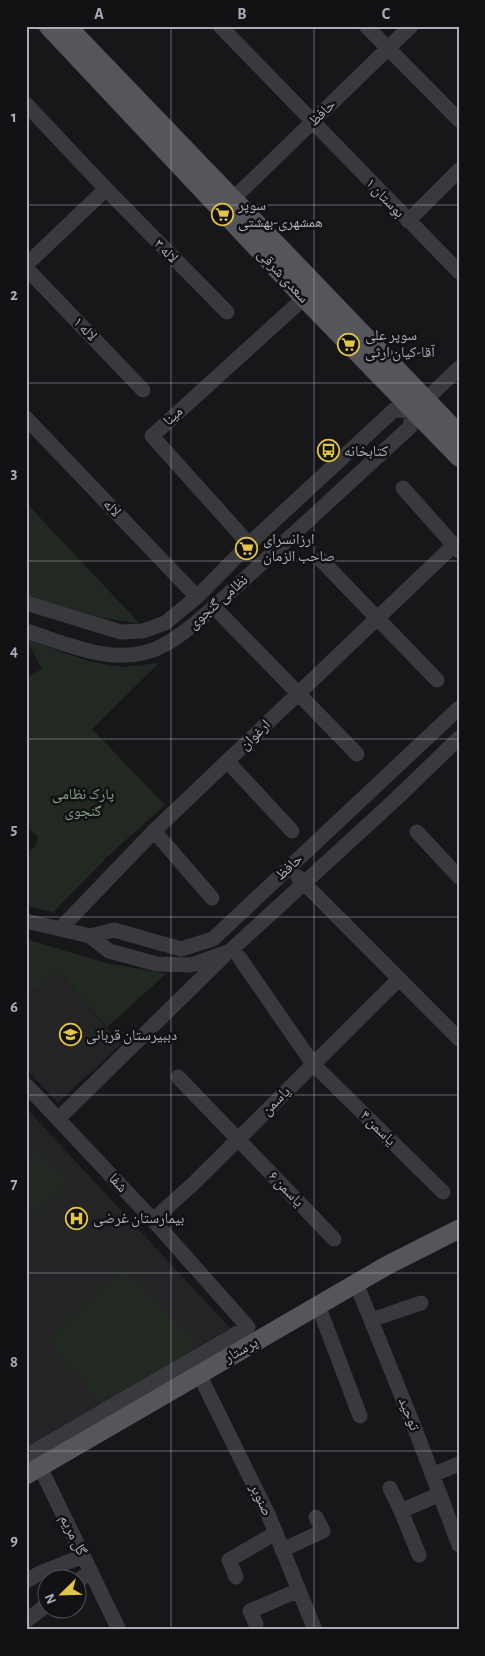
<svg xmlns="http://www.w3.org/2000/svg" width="485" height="1656" font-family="'Alegreya Sans','Noto Naskh Arabic',sans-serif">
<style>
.built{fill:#242326}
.green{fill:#222923}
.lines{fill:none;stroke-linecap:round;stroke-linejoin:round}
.minor{stroke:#39393e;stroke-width:15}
.major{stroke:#55555c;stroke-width:19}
.grid{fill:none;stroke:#abadb8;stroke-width:1;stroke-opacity:0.55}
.labels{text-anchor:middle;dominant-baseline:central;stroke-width:5;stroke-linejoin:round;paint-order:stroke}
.street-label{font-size:15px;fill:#abadb8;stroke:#121214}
.poi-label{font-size:15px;fill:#abadb8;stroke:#121214;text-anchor:start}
.park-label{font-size:15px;fill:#83a189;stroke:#121214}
.neatline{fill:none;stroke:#abadb8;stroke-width:2}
.grid-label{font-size:16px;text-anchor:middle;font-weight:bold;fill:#abadb8}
</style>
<rect width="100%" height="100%" fill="#171719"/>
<path class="built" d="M58,972L121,1044L58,1103L26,1069V991L29,994Z
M26,1108L230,1328L26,1451Z"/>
<path class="green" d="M29,506L140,624L100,617L26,596V509Z
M26,638C53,649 80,660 108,665C124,669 142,665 159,663L92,729L165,805L110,854L53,912L26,906V855L36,845L38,837L26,825V678L42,669Z
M26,939L106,963L166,974L107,1027L58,972L29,994L26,991Z
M37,1150L69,1183L33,1217L26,1210V1160Z
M123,1270L199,1346L102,1405L48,1339Z"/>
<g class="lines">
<path class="minor" d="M220,26L459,272
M366,26L459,120
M26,104L106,189L227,312
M233,199L411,26
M408,221L459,170
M26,265L106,189
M26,268L143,390
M418,407L459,368
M26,418L197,597
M403,488L459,551
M249,544L152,436L304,298
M321,560L437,680
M26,603L121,632L143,631L165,623L197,597L249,544L394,410L413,411
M214,607L357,754
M26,631C71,645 121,670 166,644C184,634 199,620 214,607L410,427L413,411
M227,761L292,831
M154,831L212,898
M417,832L459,877
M298,877L459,1039
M26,921L90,936L109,951L157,964L191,965L230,951L397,798L459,738
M60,929L154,831L453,546
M90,936L114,930L181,949L213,939L459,708
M239,957L313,1064L443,1192
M178,1077L334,1239
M26,1085L153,1220L248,1327L26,1456
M58,1119L225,955
M153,1220L193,1184L399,979
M356,1283L415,1429L459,1545
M318,1305L360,1416
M371,1320L421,1303
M199,1374L268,1514L315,1630
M40,1467L119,1630
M432,1475L459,1464
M390,1488L401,1511L440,1494
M401,1511L419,1555
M282,1550L323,1531L316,1517
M236,1577L229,1560L276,1533
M26,1581L40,1573L83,1556
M78,1581L91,1571
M26,1621L48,1604
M256,1624L250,1611L299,1590"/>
<path class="major" d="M48,26L304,298L459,457
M67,26L459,434
M26,1475L386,1266L459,1229"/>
</g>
<path class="grid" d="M171,26V1630M314,26V1630M26,205H459M26,383H459M26,561H459M26,739H459M26,917H459M26,1095H459M26,1273H459M26,1451H459"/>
<defs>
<symbol id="supermarket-ring" viewBox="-11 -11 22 22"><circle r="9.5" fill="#121214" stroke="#e3c445" stroke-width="1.5"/><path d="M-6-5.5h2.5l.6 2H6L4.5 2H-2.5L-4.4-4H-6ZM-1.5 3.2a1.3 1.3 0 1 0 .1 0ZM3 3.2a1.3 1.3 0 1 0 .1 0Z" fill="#e3c445"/></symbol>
<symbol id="bus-ring" viewBox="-11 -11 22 22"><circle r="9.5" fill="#121214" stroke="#e3c445" stroke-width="1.5"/><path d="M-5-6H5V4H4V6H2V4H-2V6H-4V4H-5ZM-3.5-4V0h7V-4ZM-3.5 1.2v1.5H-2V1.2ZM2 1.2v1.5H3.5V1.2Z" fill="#e3c445"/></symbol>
<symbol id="school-ring" viewBox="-11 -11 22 22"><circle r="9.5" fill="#121214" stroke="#e3c445" stroke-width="1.5"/><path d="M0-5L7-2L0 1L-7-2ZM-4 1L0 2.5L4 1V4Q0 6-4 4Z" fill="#e3c445"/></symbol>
<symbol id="hospital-ring" viewBox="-11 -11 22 22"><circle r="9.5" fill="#121214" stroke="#e3c445" stroke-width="1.5"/><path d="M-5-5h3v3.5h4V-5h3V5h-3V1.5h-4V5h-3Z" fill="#e3c445"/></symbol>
</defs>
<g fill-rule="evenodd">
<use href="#supermarket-ring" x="210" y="202" width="25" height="25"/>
<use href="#supermarket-ring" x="336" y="332" width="25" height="25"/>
<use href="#bus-ring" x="316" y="438" width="25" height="25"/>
<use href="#supermarket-ring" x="234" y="536" width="25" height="25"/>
<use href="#school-ring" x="58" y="1022" width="25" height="25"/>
<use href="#hospital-ring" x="64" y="1206" width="25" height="25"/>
</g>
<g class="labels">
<g class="street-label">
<text transform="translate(322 113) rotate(-44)">حافظ</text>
<text transform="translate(385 198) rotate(46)">بوستان ۱</text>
<text transform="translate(166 251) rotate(45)">لاله ۳</text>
<text transform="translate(283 276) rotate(47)">سعدی شرقی</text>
<text transform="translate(85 329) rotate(46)">لاله ۱</text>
<text transform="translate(173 416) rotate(-43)">مینا</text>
<text transform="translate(112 508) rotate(46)">لاله</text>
<text transform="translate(218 602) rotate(-41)">نظامی گنجوی</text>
<text transform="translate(255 735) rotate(-44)">ارغوان</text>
<text transform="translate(289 867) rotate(-43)">حافظ</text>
<text transform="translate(276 1101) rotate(-45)">یاسمن</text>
<text transform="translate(378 1128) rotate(45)">یاسمن ۴</text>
<text transform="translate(118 1183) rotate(47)">شفا</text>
<text transform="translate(286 1189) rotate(46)">یاسمن ۶</text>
<text transform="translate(241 1350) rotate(-30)">پرستار</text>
<text transform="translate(409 1414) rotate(68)">توحید</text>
<text transform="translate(261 1500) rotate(65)">صنوبر</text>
<text transform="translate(73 1535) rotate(64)">گل مریم</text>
</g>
<g class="poi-label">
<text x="238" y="205">سوپر<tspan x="238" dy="17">همشهری-بهشتی</tspan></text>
<text x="365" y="335">سوپر علی<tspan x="365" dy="17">آقا-کیان ارثی</tspan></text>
<text x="344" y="451">کتابخانه</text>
<text x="263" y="539">ارزانسرای<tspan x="263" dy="17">صاحب الزمان</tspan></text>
<text x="86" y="1035">دببیرستان قربانی</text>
<text x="93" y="1218">بیمارستان غرضی</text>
</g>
<g class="park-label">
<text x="83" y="794">پارک نظامی<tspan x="83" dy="17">گنجوی</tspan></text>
</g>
</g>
<rect width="485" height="1656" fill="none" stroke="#121214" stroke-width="55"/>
<g transform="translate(62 1594) rotate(247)"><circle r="24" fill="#121214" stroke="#4f5056"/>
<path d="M0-4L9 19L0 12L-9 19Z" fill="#e3c445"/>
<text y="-8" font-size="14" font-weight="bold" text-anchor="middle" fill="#abadb8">N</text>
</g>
<rect x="28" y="28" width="430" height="1600" class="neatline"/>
<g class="grid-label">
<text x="99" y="19">A</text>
<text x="242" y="19">B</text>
<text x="386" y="19">C</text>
<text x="14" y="122">1</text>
<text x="14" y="300">2</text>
<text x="14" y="478">3</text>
<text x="14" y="656">4</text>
<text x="14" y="834">5</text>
<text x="14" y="1012">6</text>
<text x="14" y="1189">7</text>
<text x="14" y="1367">8</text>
<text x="14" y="1545">9</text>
</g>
</svg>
